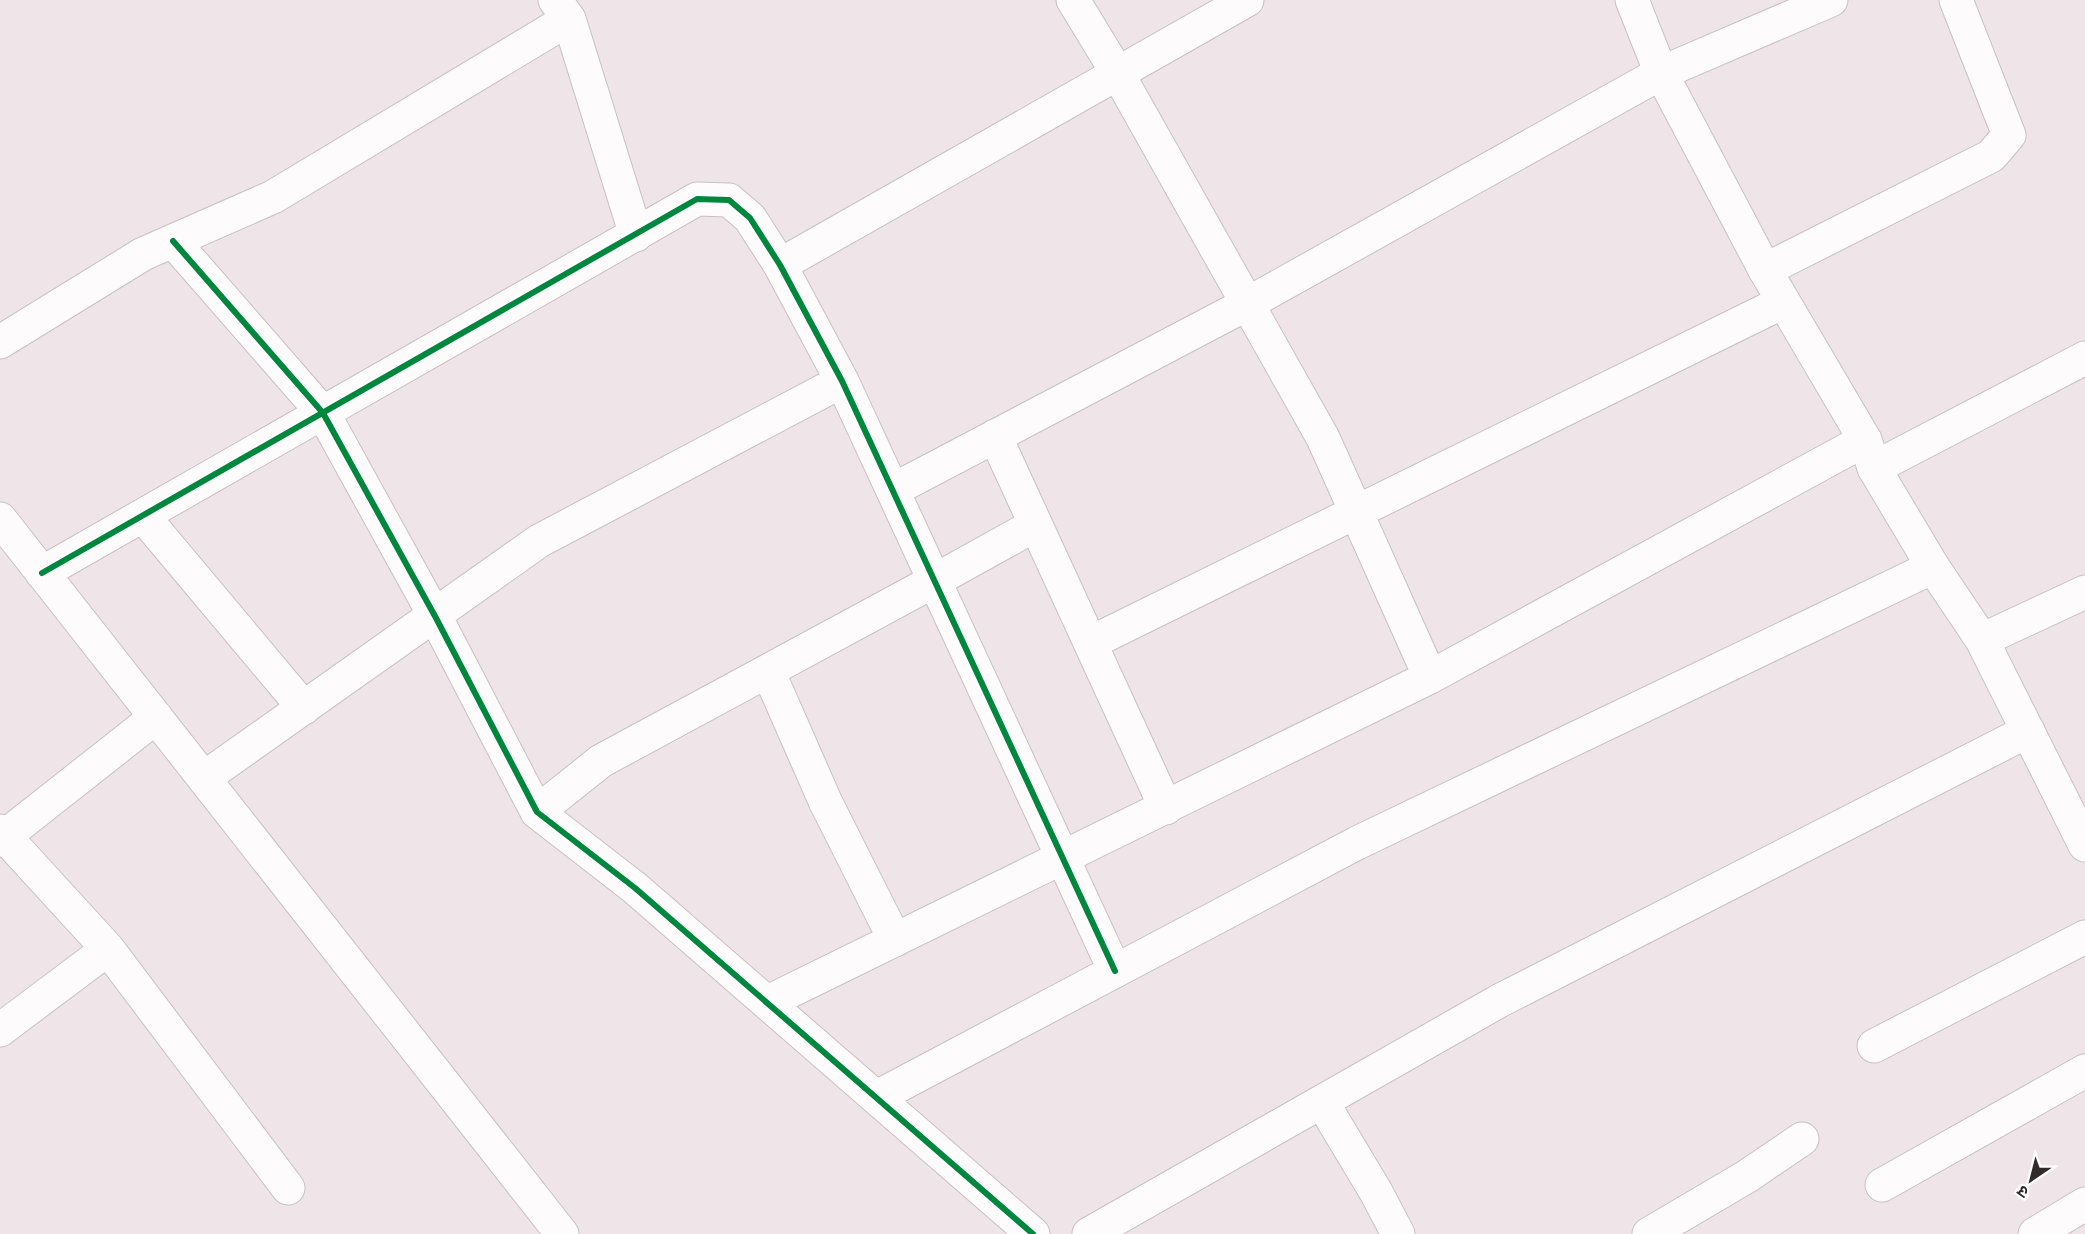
<svg xmlns="http://www.w3.org/2000/svg" width="2085" height="1234" font-family="'Varela Round','Noto Sans Devanagari',sans-serif">
<style>
.lines{fill:none;stroke-linecap:round;stroke-linejoin:round}
.street-casing{stroke:#c9c0c3;stroke-width:35}
.secondary-casing{stroke:#c9c0c3;stroke-width:35}
.street{stroke:#fdfbfb;stroke-width:33}
.secondary{stroke:#fdfbfb;stroke-width:33}
.cycleway-casing{stroke:#fff;stroke-width:10}
.cycleway{stroke:#00873e;stroke-width:6}
</style>
<rect width="100%" height="100%" fill="#efe4e7"/>
<g class="lines">
<defs>
<path id="street" d="M555,0L569,19L636,235
M1073,0L1118,74L1323,438L1430,677
M173,241L323,413L436,618L537,812L635,888L1033,1234
M780,265L1247,0
M1765,270L1991,156L2009,135L1956,0
M0,342L143,254L273,197L569,19
M995,436L1166,808
M1874,468L2085,358
M893,490L1247,304L1661,73L1831,0
M143,516L304,708
M0,519L562,1234
M42,573L697,199L729,200L750,218L780,265L842,381L1115,971
M1982,640L2085,592
M1090,643L1783,302
M768,671L826,803L895,940
M204,778L539,541L842,381
M537,812L601,761L934,581L1035,525
M0,831L108,949L288,1188
M0,840L156,717
M768,1002L1430,677L1865,440
M0,1030L108,949
M1874,1046L2085,937
M877,1097L1357,843L1933,567
M1322,1102L1376,1192L1398,1234
M1882,1185L2085,1071
M1089,1234L1499,1001L2028,731
M1649,1234L1746,1177L1802,1139
M2035,1234L2085,1204"/>
<path id="secondary" d="M1632,0L1661,73L1765,270L1865,440L1874,468L1933,567L1982,640L2085,845"/>
</defs>
<use href="#street" class="street-casing"/>
<use href="#secondary" class="secondary-casing"/>
<use href="#street" class="street"/>
<use href="#secondary" class="secondary"/>
<defs>
<path id="cycleway" d="M173,241L323,413L436,618L537,812L635,888L1033,1234
M42,573L697,199L729,200L750,218L780,265L842,381L1115,971"/>
</defs>
<use href="#cycleway" class="cycleway-casing"/>
<use href="#cycleway" class="cycleway"/>
</g>
<g transform="translate(2031 1180) rotate(215)" stroke="#ffffff" stroke-width="4.5" paint-order="stroke">
<path d="M0-4.5L10 22L0 15L-10 22Z" fill="#322b2c"/>
<text y="-9" font-size="16" font-weight="bold" text-anchor="middle" fill="#322b2c">उ</text>
</g>
</svg>
